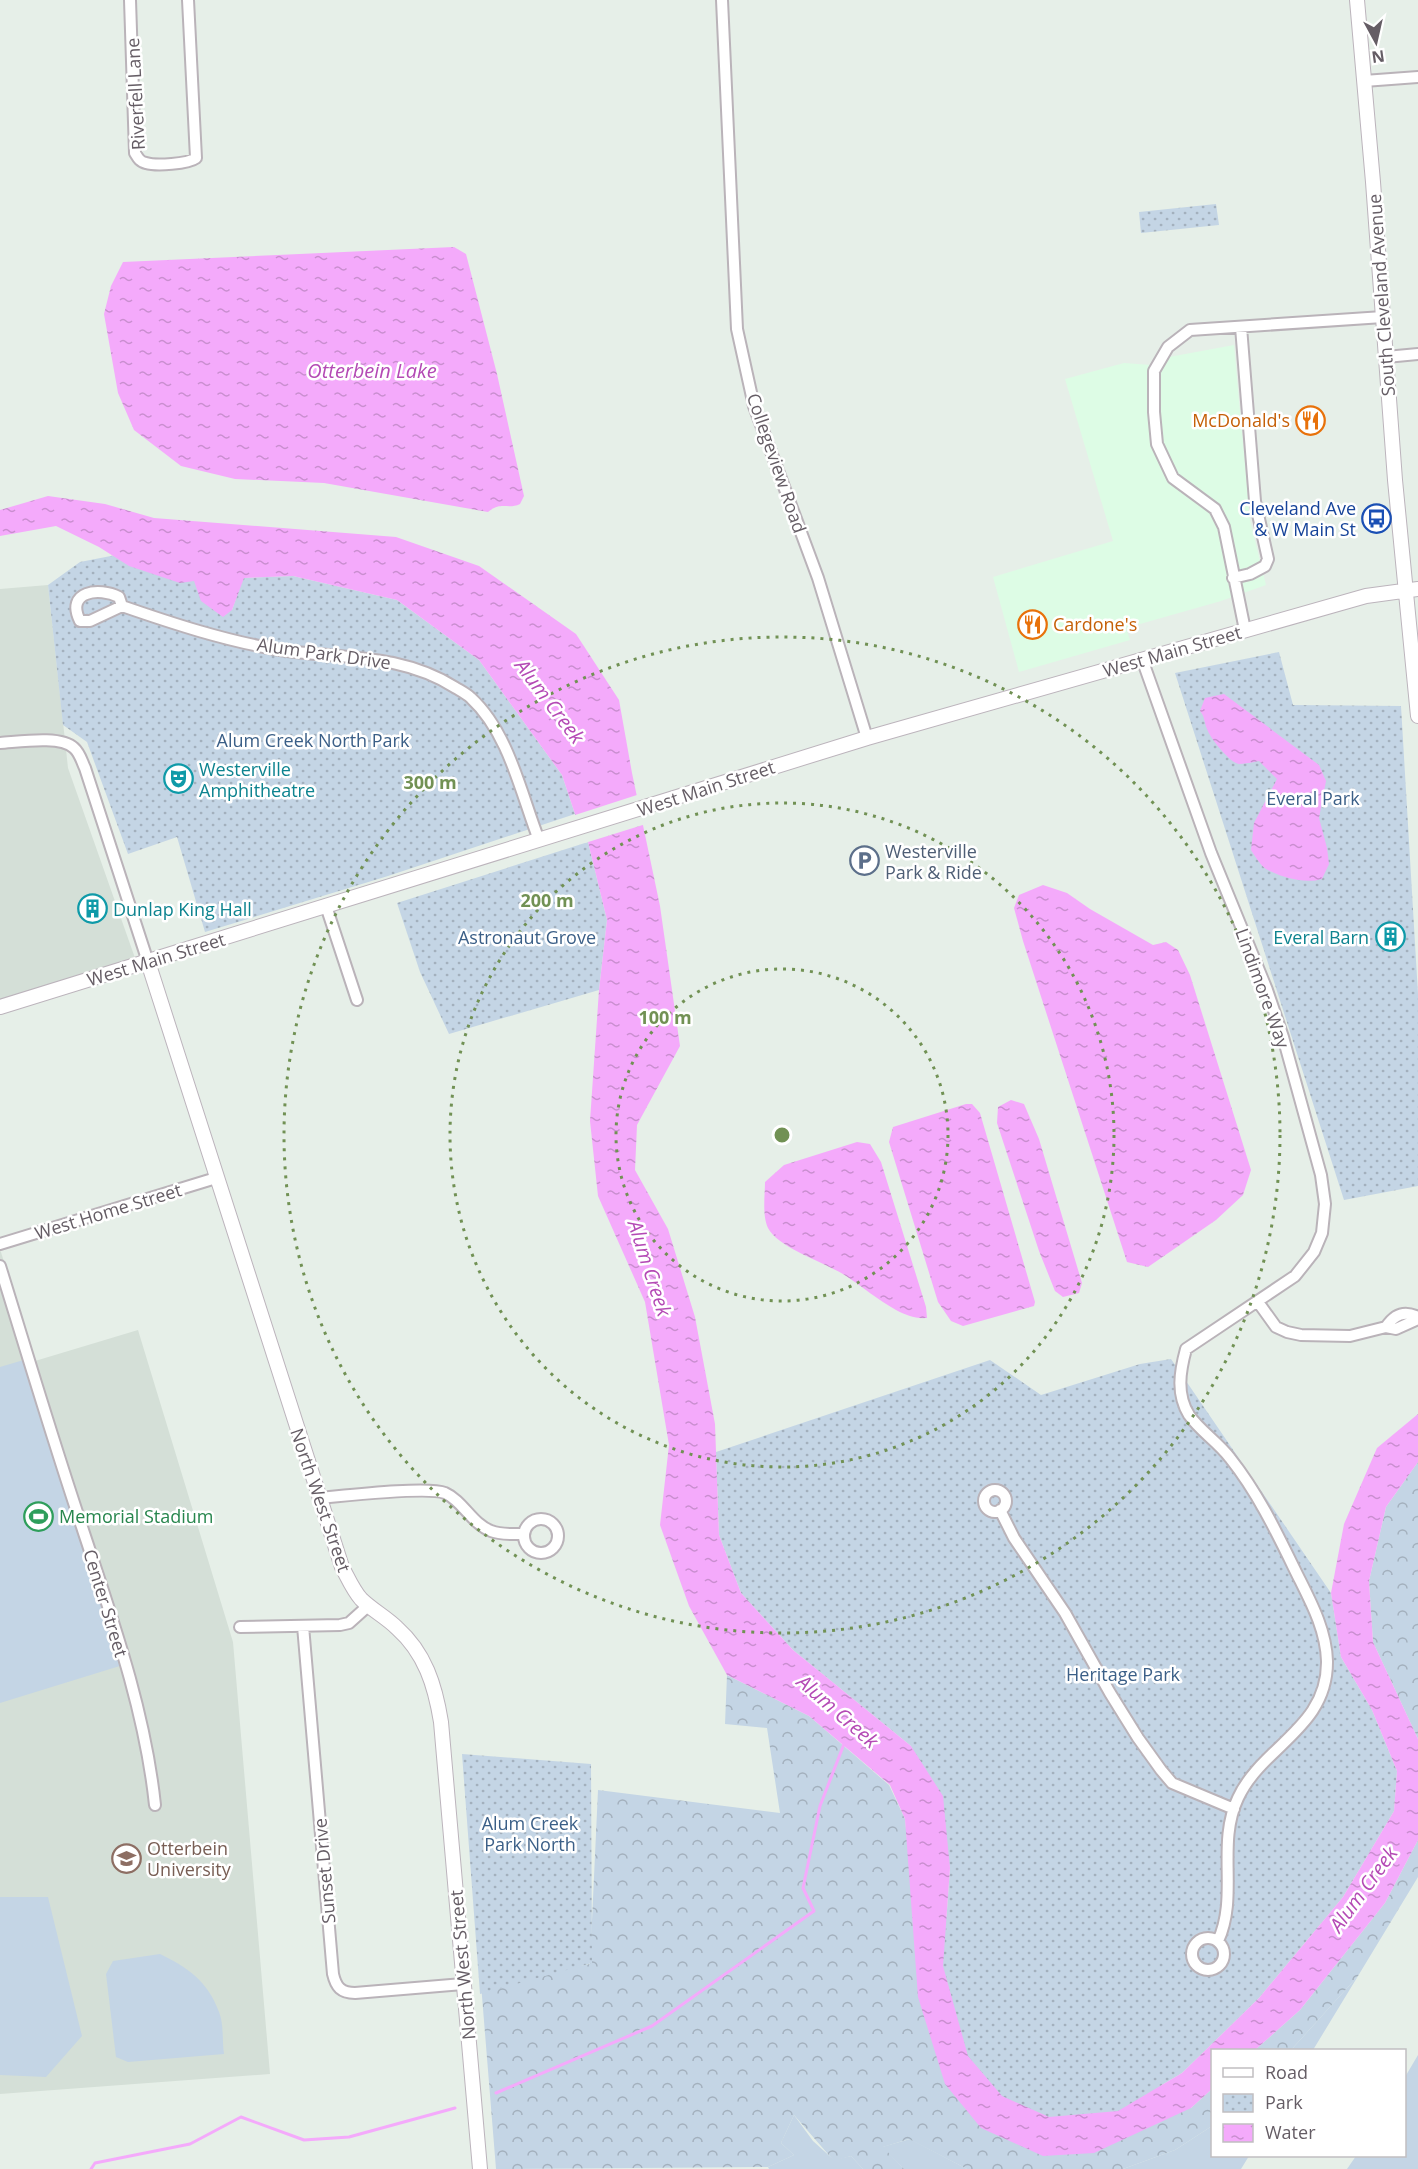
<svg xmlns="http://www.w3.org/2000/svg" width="1418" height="2169" font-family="'Open Sans',sans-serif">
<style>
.commercial{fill:#ddfce5}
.education{fill:#d4dfd7}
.grass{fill:#c4d5e5}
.forest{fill:url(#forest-crowns)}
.park{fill:url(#park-dots)}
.water{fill:url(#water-ripples)}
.pier{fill:#e6efe8}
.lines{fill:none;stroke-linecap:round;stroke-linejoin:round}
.stream{stroke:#f4aafb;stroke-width:3}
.street-casing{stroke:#bab3b9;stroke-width:14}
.secondary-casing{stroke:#bcb4bc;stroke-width:16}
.street{stroke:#fff;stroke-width:10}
.secondary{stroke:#fff;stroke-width:14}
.ring{fill:none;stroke:#719154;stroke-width:3;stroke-dasharray:3 6}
.labels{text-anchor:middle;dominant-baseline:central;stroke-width:5;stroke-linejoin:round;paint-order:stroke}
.street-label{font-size:18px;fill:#655d65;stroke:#fff}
.food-label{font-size:18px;fill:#c56008;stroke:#fff;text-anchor:end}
.transit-label{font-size:18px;fill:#164399;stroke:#fff;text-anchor:end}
.park-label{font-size:18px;fill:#3b5f87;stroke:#fff}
.culture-label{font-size:18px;fill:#0d838f;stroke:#fff;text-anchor:start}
.service-label{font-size:18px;fill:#4e5e75;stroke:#fff;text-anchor:start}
.leisure-label{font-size:18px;fill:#27864d;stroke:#fff;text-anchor:start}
.education-label{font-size:18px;fill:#785e54;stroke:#fff;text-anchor:start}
.water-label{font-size:20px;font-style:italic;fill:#b44ab5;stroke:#fff}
.centre{fill:#719154;stroke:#fff;stroke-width:3}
.ring-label{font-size:18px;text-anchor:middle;font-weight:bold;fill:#719154;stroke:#fff;stroke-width:5;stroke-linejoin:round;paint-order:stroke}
</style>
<defs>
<pattern id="forest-crowns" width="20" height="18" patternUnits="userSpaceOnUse" patternTransform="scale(1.5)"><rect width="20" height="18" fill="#c4d5e5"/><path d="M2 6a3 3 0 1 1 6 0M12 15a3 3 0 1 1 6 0" fill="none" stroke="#a3b0bd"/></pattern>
<pattern id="park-dots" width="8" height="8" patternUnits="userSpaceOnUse" patternTransform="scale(1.5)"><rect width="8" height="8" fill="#c4d5e5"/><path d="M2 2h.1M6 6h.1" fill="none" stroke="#a3b0bd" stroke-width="1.8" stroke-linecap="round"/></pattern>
<pattern id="water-ripples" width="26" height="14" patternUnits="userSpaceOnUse" patternTransform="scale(1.5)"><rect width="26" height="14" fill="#f4aafb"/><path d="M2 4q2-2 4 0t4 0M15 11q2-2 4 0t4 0" fill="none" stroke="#c98ecf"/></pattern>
</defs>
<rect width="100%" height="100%" fill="#e6efe8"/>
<path class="commercial" d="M1234,345L1250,520L1266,585L1221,601L1126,628L1130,640L1019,672L993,577L1113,541L1065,379L1124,363L1165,366L1169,357Z"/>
<path class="education" d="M48,585L68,768L135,958L0,1001V589Z
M0,1249L35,1361L138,1330L233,1642L270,2074L0,2094Z"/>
<path class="grass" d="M27,1359L123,1665L0,1703V1367Z
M0,1897H48L82,2036L46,2077L0,2075Z
M160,1954C187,1967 208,1981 219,2012C224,2024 222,2041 224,2054L128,2062L116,2057L106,1974L113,1961Z
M1358,1976L1313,2050H1291Z
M1418,2055V2169H1347L1356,2156H1404L1405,2077Z
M794,2115L813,2141L834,2160L851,2156L863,2169H769L768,2167L794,2155L781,2143Z
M1212,2126V2156H1249L1241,2169H1123L1175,2150Z
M910,2139L967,2169H904L882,2147Z"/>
<path class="forest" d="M1418,1462V1739L1373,1642L1369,1581L1386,1507Z
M727,1675L809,1716L889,1785L905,1819L912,1890L1191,2108L1212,2089V2126L1175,2150L1123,2169H967L909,2139L883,2147L904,2169H863L851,2156L834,2161L794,2115L781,2143L794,2155L768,2167L496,2169L481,1984L590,1964L598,1790L780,1813L767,1728L725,1724Z
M1418,1840V1877L1358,1976L1291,2050H1255L1300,2010L1385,1903Z"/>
<path class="park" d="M1216,204L1219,225L1141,233L1139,212Z
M167,545L232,610L243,578L293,576L397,600L479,660L562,775L575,814L388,876L205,932L177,837L128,854L87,742L63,725L48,585L80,562Z
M1279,652L1293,705L1401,706L1418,994V1186L1344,1200L1175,673Z
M588,842L607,920L599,990L449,1034L420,972L397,903Z
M1171,1359L1331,1593L1341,1657L1372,1710L1397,1771L1394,1811L1343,1897L1259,1998L1182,2073L1118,2111L1049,2117L1002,2096L968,2056L943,1966L950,1868L911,1746L793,1650L741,1593L719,1535L716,1452L990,1360L1041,1395L1140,1364Z
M462,1754L591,1764L592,1963L480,1994Z"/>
<path class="water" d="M454,247L466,254L497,374L524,496L520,504C508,510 501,501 488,512L324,483L235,479L181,466L134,430L118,393L104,314L111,286L123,262Z
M48,496L105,504L154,518L396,537L479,566L576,634L619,700L632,773L660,906L680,1046L637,1125L635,1170L668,1229L695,1317L715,1424L719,1535L741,1593L793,1650L911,1746L943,1796L950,1868L943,1966L968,2056L1002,2096L1049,2117L1118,2111L1182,2073L1259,1998L1343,1897L1394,1811L1397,1771L1372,1710L1341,1657L1331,1593L1344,1524L1377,1448L1418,1414V1462L1386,1507L1369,1581L1373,1642L1418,1739V1840L1385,1903L1300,2010L1255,2050H1212V2089L1191,2108L1094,2153L1043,2156L981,2128L945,2084L918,1997L905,1819L890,1785L809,1716L727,1675L689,1606L660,1525L669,1445L645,1302L598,1196L590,1121L599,990L607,920L588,842L575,814L562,775L479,660L397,600L293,576L244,578L232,610L223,617L201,601L194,581L180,583L129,566L99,547L56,526L0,536V510Z
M1224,694L1319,765L1326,781L1319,818L1327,848L1329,864L1322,879C1305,884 1282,878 1266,869C1260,865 1255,856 1251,850L1254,823L1277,779L1259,761C1253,762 1245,764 1239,764C1230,763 1210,738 1207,729C1204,722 1205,717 1200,711L1205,698Z
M1043,885L1067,893L1090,909L1153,945L1166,942L1178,950L1190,975L1251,1170L1243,1195L1216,1220L1148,1267L1127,1262L1023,941L1014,908L1019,895Z
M1011,1100L1024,1104L1039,1139L1082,1283L1079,1293L1063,1297L1055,1291L1039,1251L997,1123L998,1107Z
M966,1104H972L980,1113L1035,1302L1034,1306L963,1326L951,1321L938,1302L889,1142L893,1127Z
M857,1142L870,1144L881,1162L926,1307L927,1318C915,1319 906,1315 896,1310C878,1300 863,1287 846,1276C827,1263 778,1248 768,1228C762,1215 765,1195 765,1182L784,1165Z"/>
<path class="pier" d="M640,794L646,824L585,843L572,816Z"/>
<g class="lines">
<path class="stream" d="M496,2093L652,2026L814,1911L803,1888L820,1806L844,1744
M91,2169L95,2163L190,2144L241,2117L304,2140L349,2137L455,2108"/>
<defs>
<path id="street" d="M130,0L135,153C138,158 140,162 146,163C156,166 188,164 196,158L188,0
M722,0L737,329L754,406L818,578L867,738
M1364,81L1418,77
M1386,357L1418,354
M1233,578L1250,574L1265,566L1268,559L1255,501L1241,327
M122,606L90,621H80C65,591 99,587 119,597L122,606C174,624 226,641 280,650C342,659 401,653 456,688C461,691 467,694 471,698C509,733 521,794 539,840
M1245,630L1224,527L1215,509L1173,478L1157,444L1154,412V371L1168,347L1190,330L1383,317
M1142,659L1211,853L1267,990L1283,1037L1321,1175L1325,1204L1322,1233L1314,1252L1295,1276L1186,1349C1180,1371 1176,1394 1189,1415C1200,1431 1218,1442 1230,1458C1257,1492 1275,1529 1294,1568C1308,1597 1326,1627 1327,1661C1328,1728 1262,1746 1238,1798C1216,1844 1239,1896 1218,1941
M0,743C18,742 61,735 74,748C80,753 82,762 85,768L148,962
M326,906L357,1000
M0,1244L216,1178
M0,1266C27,1353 53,1441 82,1527C112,1618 145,1710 155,1805
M1258,1302L1276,1327L1287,1332L1301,1335L1350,1336L1386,1327L1396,1329L1418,1319
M1386,1327C1394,1315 1404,1310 1418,1317
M984 1501a11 11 0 1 1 22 0a11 11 0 1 1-22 0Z
M320,1498C343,1496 427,1486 445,1493C463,1501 472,1524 491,1531C501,1535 513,1534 524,1534
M1000,1510L1014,1538L1065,1613L1110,1693L1138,1738L1161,1770L1172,1783L1234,1809
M524 1536a17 17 0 1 1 34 0a17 17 0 1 1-34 0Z
M303,1626L333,1974C336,1987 341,1993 355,1993L463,1984
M240,1627L340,1625L349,1623L369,1605
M1192 1954a16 16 0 1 1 32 0a16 16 0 1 1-32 0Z"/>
<path id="secondary" d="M1357,0L1373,182L1395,480L1418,716
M148,962L342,1567C348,1578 353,1590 361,1599C372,1610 386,1617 397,1628C425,1653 435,1685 441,1722L480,2169
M0,1007L867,738L1366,596L1418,589"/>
</defs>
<use href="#street" class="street-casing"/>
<use href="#secondary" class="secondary-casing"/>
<use href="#street" class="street"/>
<use href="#secondary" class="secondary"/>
</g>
<g class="ring">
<circle cx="782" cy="1135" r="166"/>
<circle cx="782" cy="1135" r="332"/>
<circle cx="782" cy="1135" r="498"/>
</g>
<defs>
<symbol id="restaurant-ring" viewBox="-11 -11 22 22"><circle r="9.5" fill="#fff" stroke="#e8710a" stroke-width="1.5"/><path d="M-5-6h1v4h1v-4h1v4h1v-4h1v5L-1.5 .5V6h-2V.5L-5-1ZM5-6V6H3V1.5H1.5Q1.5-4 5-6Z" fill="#e8710a"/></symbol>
<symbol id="bus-ring" viewBox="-11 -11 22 22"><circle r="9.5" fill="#fff" stroke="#1a4fb4" stroke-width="1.5"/><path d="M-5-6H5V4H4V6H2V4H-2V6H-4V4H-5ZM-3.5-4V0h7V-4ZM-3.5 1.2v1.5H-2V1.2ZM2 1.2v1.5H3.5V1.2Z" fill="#1a4fb4"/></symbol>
<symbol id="theatre-ring" viewBox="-11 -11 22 22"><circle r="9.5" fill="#fff" stroke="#0f9aa8" stroke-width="1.5"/><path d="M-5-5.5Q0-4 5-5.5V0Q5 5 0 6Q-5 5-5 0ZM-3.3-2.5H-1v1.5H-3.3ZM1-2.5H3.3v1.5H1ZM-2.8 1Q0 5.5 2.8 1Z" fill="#0f9aa8"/></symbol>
<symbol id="parking-ring" viewBox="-11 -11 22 22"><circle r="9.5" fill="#fff" stroke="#5c6f8a" stroke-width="1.5"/><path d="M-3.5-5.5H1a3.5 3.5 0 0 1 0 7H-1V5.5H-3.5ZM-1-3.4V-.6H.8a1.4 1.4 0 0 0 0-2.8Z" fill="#5c6f8a"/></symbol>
<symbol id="building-ring" viewBox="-11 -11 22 22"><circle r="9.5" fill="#fff" stroke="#0f9aa8" stroke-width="1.5"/><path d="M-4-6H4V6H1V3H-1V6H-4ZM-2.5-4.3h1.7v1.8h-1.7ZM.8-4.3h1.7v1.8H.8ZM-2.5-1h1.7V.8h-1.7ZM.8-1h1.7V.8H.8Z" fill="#0f9aa8"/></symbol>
<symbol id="stadium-ring" viewBox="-11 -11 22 22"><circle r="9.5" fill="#fff" stroke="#2e9e5b" stroke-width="1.5"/><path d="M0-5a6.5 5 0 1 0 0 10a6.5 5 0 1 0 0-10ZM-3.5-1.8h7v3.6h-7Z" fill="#2e9e5b"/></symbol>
<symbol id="university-ring" viewBox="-11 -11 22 22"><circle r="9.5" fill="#fff" stroke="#8d6e63" stroke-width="1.5"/><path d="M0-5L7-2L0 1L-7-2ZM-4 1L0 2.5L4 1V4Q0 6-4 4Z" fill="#8d6e63"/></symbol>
</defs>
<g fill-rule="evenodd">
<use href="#restaurant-ring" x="1294" y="404" width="33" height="33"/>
<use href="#bus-ring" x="1360" y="502" width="33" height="33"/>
<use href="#restaurant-ring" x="1016" y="608" width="33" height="33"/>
<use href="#theatre-ring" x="162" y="762" width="33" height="33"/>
<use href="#parking-ring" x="848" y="844" width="33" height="33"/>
<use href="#building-ring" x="76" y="892" width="33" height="33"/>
<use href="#building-ring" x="1374" y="920" width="33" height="33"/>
<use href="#stadium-ring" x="22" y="1500" width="33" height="33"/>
<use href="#university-ring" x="110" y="1842" width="33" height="33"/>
</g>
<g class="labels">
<g class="street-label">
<text transform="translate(135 94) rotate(-93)">Riverfell Lane</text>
<text transform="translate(1381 295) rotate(-94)">South Cleveland Avenue</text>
<text transform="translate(777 463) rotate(71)">Collegeview Road</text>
<text transform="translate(1172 651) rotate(-16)">West Main Street</text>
<text transform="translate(324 653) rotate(8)">Alum Park Drive</text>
<text transform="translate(706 788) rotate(-18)">West Main Street</text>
<text transform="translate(156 959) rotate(-17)">West Main Street</text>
<text transform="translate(1263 988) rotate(70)">Lindimore Way</text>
<text transform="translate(108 1211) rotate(-17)">West Home Street</text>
<text transform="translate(321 1500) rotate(71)">North West Street</text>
<text transform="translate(106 1603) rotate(73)">Center Street</text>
<text transform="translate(324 1871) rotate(-95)">Sunset Drive</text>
<text transform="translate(462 1965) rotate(-95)">North West Street</text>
</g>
<g class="food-label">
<text x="1290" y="420">McDonald's</text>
<text x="1053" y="624" text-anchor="start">Cardone's</text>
</g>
<g class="transit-label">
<text x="1356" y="508">Cleveland Ave<tspan x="1356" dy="21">&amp; W Main St</tspan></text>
</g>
<g class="park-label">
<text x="313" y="740">Alum Creek North Park</text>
<text x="1313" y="798">Everal Park</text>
<text x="527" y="937">Astronaut Grove</text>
<text x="1123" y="1674">Heritage Park</text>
<text x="530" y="1823">Alum Creek<tspan x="530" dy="21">Park North</tspan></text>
</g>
<g class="culture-label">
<text x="199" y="769">Westerville<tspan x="199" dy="21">Amphitheatre</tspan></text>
<text x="113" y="909">Dunlap King Hall</text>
<text x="1369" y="937" text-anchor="end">Everal Barn</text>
</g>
<g class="service-label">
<text x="885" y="851">Westerville<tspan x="885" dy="21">Park &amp; Ride</tspan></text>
</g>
<g class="leisure-label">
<text x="59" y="1516">Memorial Stadium</text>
</g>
<g class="education-label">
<text x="147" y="1848">Otterbein<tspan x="147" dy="21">University</tspan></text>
</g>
<g class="water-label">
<text x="372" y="370">Otterbein Lake</text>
<text transform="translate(550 701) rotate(53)">Alum Creek</text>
<text transform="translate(650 1268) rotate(72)">Alum Creek</text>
<text transform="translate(838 1711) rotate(41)">Alum Creek</text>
<text transform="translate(1363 1889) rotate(-54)">Alum Creek</text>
</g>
</g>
<circle cx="782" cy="1135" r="9" class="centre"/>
<g class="ring-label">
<text x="430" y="789">300 m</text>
<text x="547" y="907">200 m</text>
<text x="665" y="1024">100 m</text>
</g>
<rect x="1211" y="2049" width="195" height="108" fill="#ffffff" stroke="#c1bec1" stroke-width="1.5"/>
<rect x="1223" y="2068" width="30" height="9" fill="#ffffff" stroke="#c1bec1" stroke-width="1.5"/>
<text x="1265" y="2079" font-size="18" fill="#655d65">Road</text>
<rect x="1223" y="2094" width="30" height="18" fill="url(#park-dots)" stroke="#c1bec1" stroke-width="1.5"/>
<text x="1265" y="2109" font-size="18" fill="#655d65">Park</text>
<rect x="1223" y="2124" width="30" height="18" fill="url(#water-ripples)" stroke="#c1bec1" stroke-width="1.5"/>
<text x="1265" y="2139" font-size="18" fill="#655d65">Water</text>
<g transform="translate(1376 42) rotate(172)" stroke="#ffffff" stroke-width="4.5" paint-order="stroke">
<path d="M0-4.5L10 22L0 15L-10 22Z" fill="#655d65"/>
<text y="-9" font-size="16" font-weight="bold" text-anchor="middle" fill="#655d65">N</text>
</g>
</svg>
